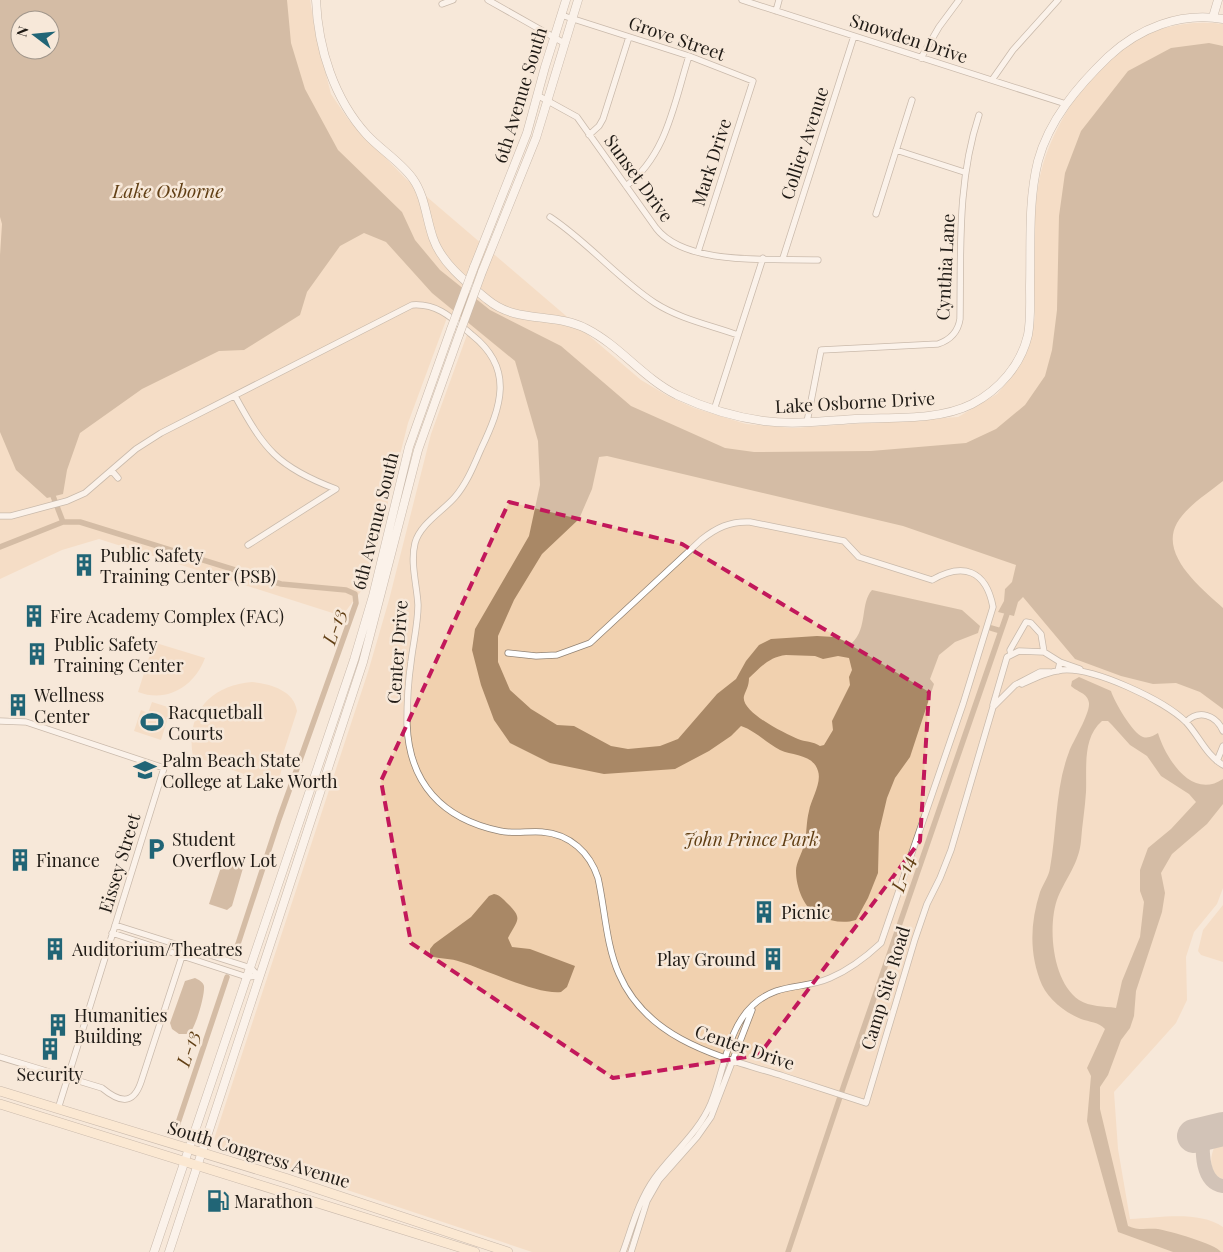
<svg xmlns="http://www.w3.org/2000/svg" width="1223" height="1252" font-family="'Playfair Display',serif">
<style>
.green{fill:#f1d1af;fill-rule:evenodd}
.water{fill:#a98866;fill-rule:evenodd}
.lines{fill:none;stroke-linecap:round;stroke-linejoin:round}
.canal{stroke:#a98866;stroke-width:5.5}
.taxiway{stroke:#a4988e;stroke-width:14}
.runway{stroke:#a4988e;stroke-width:34}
.minor-casing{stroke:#918375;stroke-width:7}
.tertiary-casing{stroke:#918375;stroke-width:9}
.secondary-casing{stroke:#918375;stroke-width:10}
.minor{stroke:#fff;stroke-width:5.5}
.tertiary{stroke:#fff;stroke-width:8}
.secondary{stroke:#ffe8cb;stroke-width:9}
.tertiary-bridge-casing{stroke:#918375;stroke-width:9;stroke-linecap:butt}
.tertiary-bridge{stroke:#fff;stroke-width:8}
.marked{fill:none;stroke:#c2185b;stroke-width:4;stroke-dasharray:10 6;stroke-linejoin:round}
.labels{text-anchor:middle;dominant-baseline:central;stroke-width:5;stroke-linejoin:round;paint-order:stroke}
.street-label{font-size:18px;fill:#1f1a15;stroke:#f7e8d9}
.poi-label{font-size:18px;fill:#1f1a15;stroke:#f7e8d9;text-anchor:start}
.park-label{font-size:18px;font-style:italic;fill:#603e13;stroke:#f7e8d9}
.water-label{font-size:19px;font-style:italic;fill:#624016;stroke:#f7e8d9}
</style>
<rect width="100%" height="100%" fill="#f7e8d9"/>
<path class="green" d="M0,0H310L316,36L331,94L348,119L406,179L641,380L668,396L694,408L746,424L793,428L958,417L997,394L1010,379L1032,330L1035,317C1034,272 1031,214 1041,172C1052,126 1090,67 1131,42C1159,26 1191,20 1223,24V888L1217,904L1194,932L1186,957L1187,1000L1176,1023L1114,1092L1118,1149L1130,1219C1159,1218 1198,1210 1223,1227V1252H532L222,1148L214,1139L368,672L389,600L431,434L468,332L448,315L408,423L368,582L342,616L99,539L62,550L0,579ZM20,20H50V50H20Z
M156,643L205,658C194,687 167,703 138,692L153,645Z
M252,682C270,684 294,690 297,711L283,754L285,755C281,768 282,781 270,789L243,776L244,774L193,756C185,713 211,685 252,682Z
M152,702L171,708L161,740L134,731L141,710L148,713Z
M1223,905V962L1201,955L1198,951L1203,930Z
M1223,1141V1179C1209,1175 1209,1157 1215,1146Z"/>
<path class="water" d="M0,0H287L291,43L305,89L338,150L402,212L415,240L440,270L490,310L561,346L631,406L725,448L754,452L871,451L966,443L996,429L1025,405L1045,376L1052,350L1057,310L1059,216L1065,173L1081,131L1128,71L1171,48L1209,43L1223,46V481C1208,493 1187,506 1177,523C1159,555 1202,589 1223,608V709L1200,692L1176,683L1153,684L1121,676L1075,659L1023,597L1018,602L1014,616L998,612L1004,601L1005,589L1012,582L1016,565L903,526L607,456L599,457L592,489L579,519L542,554L514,600L498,636V662L510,690L531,709L557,725L574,726L611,746L628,749L660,746L678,739L717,694L736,679L746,661L759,645L771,639L817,636L834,637L852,643C868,628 860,603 872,590L962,610L980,626L978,633L955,642L939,655L930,679L934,684L910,757L895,778L887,798L879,832L878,873L868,898L856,920C843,924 831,921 819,916C804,909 796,887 796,871C796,862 802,854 804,845C807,834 806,822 809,811C811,799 822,783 818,771C813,754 793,756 780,750C766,743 756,731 741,726L731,736L709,751L675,769L604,774L550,763L510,743L494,720L481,685L472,650L475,629L529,536L540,485L538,441L515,361L432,293L386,242L364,233L340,246L307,292L300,315L244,350L219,351L142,389L80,433L67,470L63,494L47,498L16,470L0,432V255L2,224L0,217ZM20,20H50V50H20ZM786,655L815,656L823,659L838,656L849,658L852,670L849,677L850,685L832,721L833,730L824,745L820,746C813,741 805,742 798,739C786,734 740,712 744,696C746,690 749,686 749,678C761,667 769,657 786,655Z
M1079,677L1111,691C1114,701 1133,734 1143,737C1149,739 1154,735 1158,733C1166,759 1192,800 1223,779V804L1207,824L1172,854L1161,873L1165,893L1162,912L1136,991L1134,1016L1130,1028L1121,1040L1108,1075L1100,1087V1109L1128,1226C1139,1231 1147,1228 1158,1229C1169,1231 1216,1244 1221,1252H1173L1118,1232L1087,1121L1091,1076L1087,1068L1105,1029C1099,1022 1089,1022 1081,1019C1066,1013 1049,1000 1042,985C1029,955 1030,923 1040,892C1043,884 1049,876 1050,868C1057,830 1055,788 1069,752C1073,741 1090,714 1089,703C1088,693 1077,692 1071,686L1072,681ZM1102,721H1108L1112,725L1130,745L1147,756L1161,776L1189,794L1196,802L1171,829L1148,848L1140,870V891L1144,902L1140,937L1122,981L1116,1008C1104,1006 1090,1007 1079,1000C1052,982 1047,925 1058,897C1066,878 1079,863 1081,841C1082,825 1085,809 1086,792C1087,769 1082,738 1102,721Z
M223,861L237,863L243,868L232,906L227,910L209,904Z
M494,894C500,895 503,899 507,903C524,919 517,920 508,938L512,947L530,949L575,966L567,987L561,992C538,995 484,969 461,962C451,958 440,959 430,956V949L434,944L471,917L489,896Z
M195,978C199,980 203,982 204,986C205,995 196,1027 189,1034H179L172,1029L170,1023L185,981Z"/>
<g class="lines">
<path class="canal" d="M53,496L63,522
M0,547L63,522H80L281,584L346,590L355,594L356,603L279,819L235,953
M991,628L1001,631
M176,1129L227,977
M788,1252L844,1085L1009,608"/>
<path class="taxiway" d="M1203,1134C1202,1151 1201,1183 1223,1186"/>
<path class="runway" d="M1194,1136L1223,1129"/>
<defs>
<path id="minor" d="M488,0L564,43
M742,0L1066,104
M442,4L453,0
M776,11L779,0
M561,15L689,56L753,81L698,252
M921,58L939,27L959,0
M992,80L1013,50L1058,0
M537,95L577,117L656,228C686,267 773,258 818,260
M589,135L599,126L603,119L629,37
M896,150L964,172
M626,186C667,155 674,103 689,56
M876,214L912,100
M550,217C588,242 617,278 655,303C680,319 710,325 738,335
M783,258L854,36
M235,396C264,449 277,467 336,489L248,545
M714,410L763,258
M807,422L821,350L938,344C950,340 958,332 960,319C961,250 957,182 979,115
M112,471L118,478
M0,516H11L67,501L85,493L136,449L161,433L412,305C438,303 453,319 472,335C515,369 501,407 481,449C474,465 467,483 455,497C443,511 420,524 415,543C410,563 417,585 418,605C418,624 413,644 411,662C408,682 407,704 407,724C409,783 442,819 500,831C513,834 528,831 542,832C570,834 590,853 598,878C605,909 606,945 619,974C648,1041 721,1057 783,1076C811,1085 838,1094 866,1103L915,939L927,904L940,878L951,850L993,707L1015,685L1040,672H1050
M508,653L536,656L557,655L590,643L701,540C716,528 730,521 750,522L844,541L859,557L932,580C963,562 986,570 993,607L963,704L881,943C866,957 849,970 830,978C803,990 778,982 753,1005C727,1029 724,1072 711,1103C699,1132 673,1153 654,1179C639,1200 632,1227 623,1252
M1011,654L1010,650L1026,622L1031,623L1041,634L1044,652L1060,662L1058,671
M1060,662L1080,669
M1022,684C1035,678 1047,672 1062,670C1093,667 1164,700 1186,722C1199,736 1206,755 1223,765
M993,705L1007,657L1019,651L1044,652
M0,721L26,722L164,768L58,1109
M1186,722C1199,709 1216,715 1223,731
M1217,761L1223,746
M115,925L251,968L258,976
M112,933L247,977L258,976
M0,1057L102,1088C119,1102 133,1106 141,1082L185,947
M631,1252L647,1201L659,1180L697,1137L711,1117L752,1010"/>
<path id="tertiary" d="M316,0C318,48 334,99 367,135C381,150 401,162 413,179C425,196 426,218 433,238C442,264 467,283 488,300C517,324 555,312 587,329C620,346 643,378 677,395C705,408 734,417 764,421C794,425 825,421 855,419C892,417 938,421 972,404C999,390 1021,365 1028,335C1031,319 1030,302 1030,286C1031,244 1028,201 1038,161C1049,120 1078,86 1108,57C1139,28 1180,12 1223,19
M1213,17L1218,0
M474,267L527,133L545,67L566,0
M482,272L536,138L578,0
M154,1252L354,660L373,596L409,447L451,329
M169,1252L363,662L418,450L459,335"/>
<path id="secondary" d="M0,1091L285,1178L508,1252
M0,1104L475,1252"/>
</defs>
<use href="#minor" class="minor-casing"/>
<use href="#tertiary" class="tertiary-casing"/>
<use href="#secondary" class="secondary-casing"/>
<use href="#minor" class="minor"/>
<use href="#tertiary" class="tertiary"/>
<use href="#secondary" class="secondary"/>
<defs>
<path id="tertiary-bridge" d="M451,329L474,267
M459,335L482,272"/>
</defs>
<use href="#tertiary-bridge" class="tertiary-bridge-casing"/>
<use href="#tertiary-bridge" class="tertiary-bridge"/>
</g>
<path d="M0 0H1223V1252H0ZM509,502L682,544L929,692L920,841L759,1055L613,1078L411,943L381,781Z" fill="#f7e8d9" fill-opacity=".55" fill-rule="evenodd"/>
<path class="marked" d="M509,502L682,544L929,692L920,841L759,1055L613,1078L411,943L381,781Z"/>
<defs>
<symbol id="building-bare" viewBox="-9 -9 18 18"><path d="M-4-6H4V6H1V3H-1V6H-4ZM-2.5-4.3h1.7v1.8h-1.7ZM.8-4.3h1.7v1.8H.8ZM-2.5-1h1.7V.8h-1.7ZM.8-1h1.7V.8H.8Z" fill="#216576" stroke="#f7e8d9" stroke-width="2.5" paint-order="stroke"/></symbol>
<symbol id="stadium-bare" viewBox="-9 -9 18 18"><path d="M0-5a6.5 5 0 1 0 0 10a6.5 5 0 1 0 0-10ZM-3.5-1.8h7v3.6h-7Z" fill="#216576" stroke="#f7e8d9" stroke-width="2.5" paint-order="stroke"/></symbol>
<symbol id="university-bare" viewBox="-9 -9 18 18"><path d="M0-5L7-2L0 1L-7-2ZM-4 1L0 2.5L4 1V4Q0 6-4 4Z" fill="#216576" stroke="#f7e8d9" stroke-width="2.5" paint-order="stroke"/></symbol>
<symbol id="parking-bare" viewBox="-9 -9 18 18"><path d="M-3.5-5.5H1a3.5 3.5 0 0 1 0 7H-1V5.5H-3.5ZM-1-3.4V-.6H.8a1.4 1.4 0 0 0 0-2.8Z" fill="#216576" stroke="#f7e8d9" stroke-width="2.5" paint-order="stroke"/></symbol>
<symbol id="fuel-bare" viewBox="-9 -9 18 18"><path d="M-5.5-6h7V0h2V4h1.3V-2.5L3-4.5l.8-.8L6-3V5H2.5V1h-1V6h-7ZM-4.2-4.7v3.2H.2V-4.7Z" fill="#216576" stroke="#f7e8d9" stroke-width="2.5" paint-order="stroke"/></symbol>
</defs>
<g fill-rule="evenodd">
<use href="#building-bare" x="68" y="549" width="32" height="32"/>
<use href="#building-bare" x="18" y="600" width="32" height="32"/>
<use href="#building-bare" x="21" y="638" width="32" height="32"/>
<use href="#building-bare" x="2" y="689" width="32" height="32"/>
<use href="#stadium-bare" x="136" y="706" width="32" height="32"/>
<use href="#university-bare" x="129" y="754" width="32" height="32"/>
<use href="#parking-bare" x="140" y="833" width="32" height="32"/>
<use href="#building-bare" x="4" y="844" width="32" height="32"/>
<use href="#building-bare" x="748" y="896" width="32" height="32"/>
<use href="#building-bare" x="39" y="933" width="32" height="32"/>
<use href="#building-bare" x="757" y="943" width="32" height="32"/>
<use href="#building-bare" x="42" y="1009" width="32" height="32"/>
<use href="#building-bare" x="34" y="1033" width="32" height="32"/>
<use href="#fuel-bare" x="202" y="1185" width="32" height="32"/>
</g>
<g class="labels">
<g class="street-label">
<text transform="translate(677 38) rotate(19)">Grove Street</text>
<text transform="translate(909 38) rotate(18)">Snowden Drive</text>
<text transform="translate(520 95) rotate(-73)">6th Avenue South</text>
<text transform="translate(804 143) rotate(-72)">Collier Avenue</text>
<text transform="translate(711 162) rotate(-72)">Mark Drive</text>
<text transform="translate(639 178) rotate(54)">Sunset Drive</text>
<text transform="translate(945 267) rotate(-87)">Cynthia Lane</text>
<text transform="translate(855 402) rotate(-3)">Lake Osborne Drive</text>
<text transform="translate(375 521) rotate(-76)">6th Avenue South</text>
<text transform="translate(397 652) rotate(-86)">Center Drive</text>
<text transform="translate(119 863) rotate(-73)">Eissey Street</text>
<text transform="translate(885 988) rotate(-73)">Camp Site Road</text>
<text transform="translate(745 1047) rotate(19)">Center Drive</text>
<text transform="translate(259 1154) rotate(17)">South Congress Avenue</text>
</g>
<g class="poi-label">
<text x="100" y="555">Public Safety<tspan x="100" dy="21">Training Center (PSB)</tspan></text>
<text x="50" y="616">Fire Academy Complex (FAC)</text>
<text x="54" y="644">Public Safety<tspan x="54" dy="21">Training Center</tspan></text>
<text x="34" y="695">Wellness<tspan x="34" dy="21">Center</tspan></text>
<text x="168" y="712">Racquetball<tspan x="168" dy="21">Courts</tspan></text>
<text x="162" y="760">Palm Beach State<tspan x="162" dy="21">College at Lake Worth</tspan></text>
<text x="172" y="839">Student<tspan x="172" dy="21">Overflow Lot</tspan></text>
<text x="36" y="860">Finance</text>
<text x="781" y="912">Picnic</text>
<text x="72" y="949">Auditorium/Theatres</text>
<text x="756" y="959" text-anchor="end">Play Ground</text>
<text x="74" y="1015">Humanities<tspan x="74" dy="21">Building</tspan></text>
<text x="50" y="1074" text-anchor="middle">Security</text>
<text x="234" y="1201">Marathon</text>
</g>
<g class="park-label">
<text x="751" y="839">John Prince Park</text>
</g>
<g class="water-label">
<text x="168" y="190">Lake Osborne</text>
<text transform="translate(333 626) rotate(-71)">L-13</text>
<text transform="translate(902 873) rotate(-71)">L-14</text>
<text transform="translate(187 1048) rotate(-72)">L-13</text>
</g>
</g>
<g transform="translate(35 35) rotate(286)"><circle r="24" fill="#f7e8d9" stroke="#a1968b"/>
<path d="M0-4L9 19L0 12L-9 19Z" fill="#216576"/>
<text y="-8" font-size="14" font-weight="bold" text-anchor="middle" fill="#1f1a15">N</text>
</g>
</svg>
